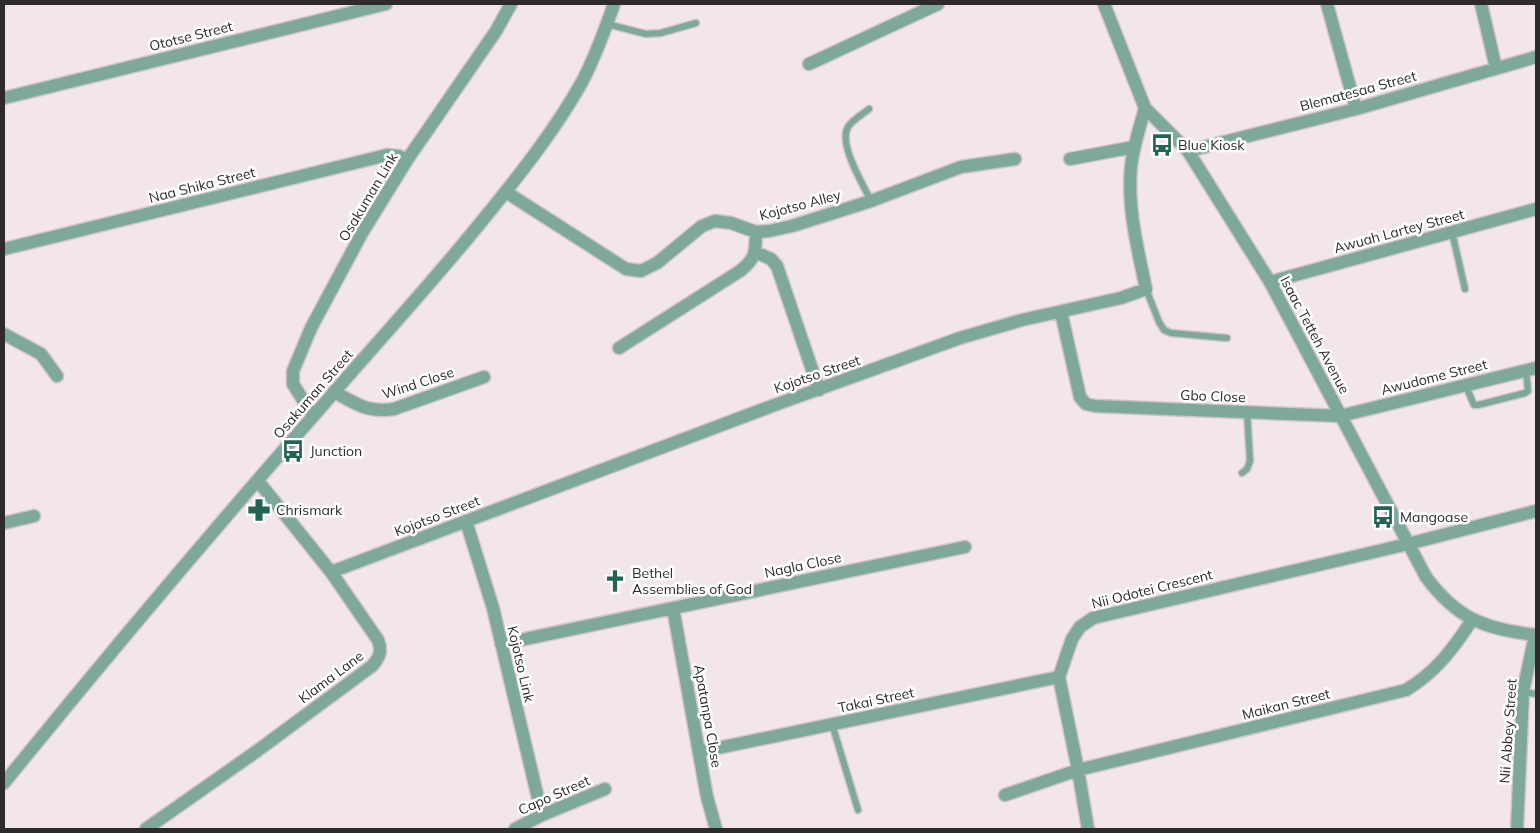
<svg xmlns="http://www.w3.org/2000/svg" width="1540" height="833" font-family="Mulish,sans-serif">
<style>
.lines{fill:none;stroke-linecap:round;stroke-linejoin:round}
.service-casing{stroke:#d0c4c9;stroke-width:9}
.minor-casing{stroke:#d0c4c9;stroke-width:15}
.tertiary-casing{stroke:#d0c4c9;stroke-width:15}
.service{stroke:#7fa89c;stroke-width:6}
.minor{stroke:#7fa89c;stroke-width:12}
.tertiary{stroke:#7fa89c;stroke-width:12}
.labels{text-anchor:middle;dominant-baseline:central;stroke-width:5;stroke-linejoin:round;paint-order:stroke}
.street-label{font-size:14px;fill:#2f2a2c;stroke:#fff}
.poi-label{font-size:14px;fill:#2f2a2c;stroke:#fff;text-anchor:start}
</style>
<rect width="100%" height="100%" fill="#f3e6eb"/>
<g class="lines">
<defs>
<path id="service" d="M607,24L646,34L661,33L696,23
M869,109C863,114 852,120 848,127C838,144 863,184 871,201
M1452,232L1465,289
M1146,289L1159,322L1164,330L1171,333L1227,338
M1465,384L1474,405H1478L1525,393L1528,391L1526,370
M1242,473L1247,469L1250,461L1247,412
M1523,692L1536,694
M832,724L858,810"/>
<path id="minor" d="M1327,4L1356,109
M1481,4L1496,68
M809,64L938,4
M4,98L386,4
M1188,151L1356,109L1536,57
M1070,159L1134,147
M506,192L626,269L641,271L657,263L702,226L715,221L731,223L756,232L769,231L792,226L871,201L961,167L1015,159
M4,249L387,155L399,156L407,160
M755,252L771,259L777,266L819,390
M1270,282L1536,209
M1061,312L1080,397L1086,404L1095,406L1340,416L1536,368
M4,334L41,354L57,376
M619,348L740,271C757,257 755,253 756,232
M334,392C357,404 367,413 394,409L484,377
M313,416L293,384V371L311,328L362,233L407,160L496,31L511,4
M466,521L493,608L542,815
M4,523L34,516
M331,572L772,406L960,338L1022,320L1121,298L1146,289C1138,250 1127,208 1131,167C1133,147 1140,127 1145,108
M673,608L707,797L716,829
M501,644L965,547
M699,752L1059,677
M1005,795L1078,770L1406,690C1436,672 1453,649 1472,620
M146,829L257,751L372,666C380,657 382,651 378,640L331,572L258,481
M515,829L542,815L605,789
M1088,829L1078,770L1059,677L1072,639L1080,627L1093,618L1408,544L1536,511
M1517,829L1523,692L1535,635"/>
<path id="tertiary" d="M1104,4L1145,108L1188,151L1270,282L1426,577C1457,619 1485,629 1536,635
M4,783C108,655 214,529 323,405C377,342 434,281 486,216C521,173 555,130 582,82C595,57 605,30 614,4"/>
</defs>
<use href="#service" class="service-casing"/>
<use href="#minor" class="minor-casing"/>
<use href="#tertiary" class="tertiary-casing"/>
<use href="#service" class="service"/>
<use href="#minor" class="minor"/>
<use href="#tertiary" class="tertiary"/>
</g>
<defs>
<symbol id="bus-bare" viewBox="-9 -9 18 18"><path d="M-5-6H5V4H4V6H2V4H-2V6H-4V4H-5ZM-3.5-4V0h7V-4ZM-3.5 1.2v1.5H-2V1.2ZM2 1.2v1.5H3.5V1.2Z" fill="#226454" stroke="#fff" stroke-width="2.5" paint-order="stroke"/></symbol>
<symbol id="pharmacy-bare" viewBox="-9 -9 18 18"><path d="M-2-6h4v4h4v4h-4v4h-4v-4h-4v-4h4Z" fill="#226454" stroke="#fff" stroke-width="2.5" paint-order="stroke"/></symbol>
<symbol id="church-bare" viewBox="-9 -9 18 18"><path d="M-1.2-6h2.4v3.5h3.3v2.4h-3.3V6h-2.4V-.1h-3.3v-2.4h3.3Z" fill="#226454" stroke="#fff" stroke-width="2.5" paint-order="stroke"/></symbol>
</defs>
<g fill-rule="evenodd">
<use href="#bus-bare" x="1146" y="129" width="32" height="32"/>
<use href="#bus-bare" x="277" y="435" width="32" height="32"/>
<use href="#pharmacy-bare" x="243" y="494" width="32" height="32"/>
<use href="#bus-bare" x="1367" y="501" width="32" height="32"/>
<use href="#church-bare" x="599" y="565" width="32" height="32"/>
</g>
<g class="labels">
<g class="street-label">
<text transform="translate(191 36) rotate(-14)">Ototse Street</text>
<text transform="translate(1358 91) rotate(-15)">Blematesaa Street</text>
<text transform="translate(202 185) rotate(-14)">Naa Shika Street</text>
<text transform="translate(368 197) rotate(-59)">Osakuman Link</text>
<text transform="translate(800 205) rotate(-15)">Kojotso Alley</text>
<text transform="translate(1399 231) rotate(-15)">Awuah Lartey Street</text>
<text transform="translate(1315 335) rotate(62)">Isaac Tetteh Avenue</text>
<text transform="translate(817 374) rotate(-19)">Kojotso Street</text>
<text transform="translate(1434 377) rotate(-14)">Awudome Street</text>
<text transform="translate(418 383) rotate(-18)">Wind Close</text>
<text transform="translate(313 394) rotate(-49)">Osakuman Street</text>
<text transform="translate(1213 396) rotate(2)">Gbo Close</text>
<text transform="translate(437 516) rotate(-21)">Kojotso Street</text>
<text transform="translate(803 565) rotate(-12)">Nagla Close</text>
<text transform="translate(1152 589) rotate(-14)">Nii Odotei Crescent</text>
<text transform="translate(521 664) rotate(77)">Kojotso Link</text>
<text transform="translate(331 677) rotate(-37)">Klama Lane</text>
<text transform="translate(876 700) rotate(-12)">Takai Street</text>
<text transform="translate(1286 704) rotate(-14)">Maikan Street</text>
<text transform="translate(708 716) rotate(80)">Apatanpa Close</text>
<text transform="translate(1508 731) rotate(-86)">Nii Abbey Street</text>
<text transform="translate(554 795) rotate(-24)">Capo Street</text>
</g>
<g class="poi-label">
<text x="1178" y="145">Blue Kiosk</text>
<text x="310" y="451">Junction</text>
<text x="276" y="510">Chrismark</text>
<text x="1400" y="517">Mangoase</text>
<text x="632" y="573">Bethel<tspan x="632" dy="16">Assemblies of God</tspan></text>
</g>
</g>
<rect width="1540" height="833" fill="none" stroke="#2f2a2c" stroke-width="10"/>
</svg>
